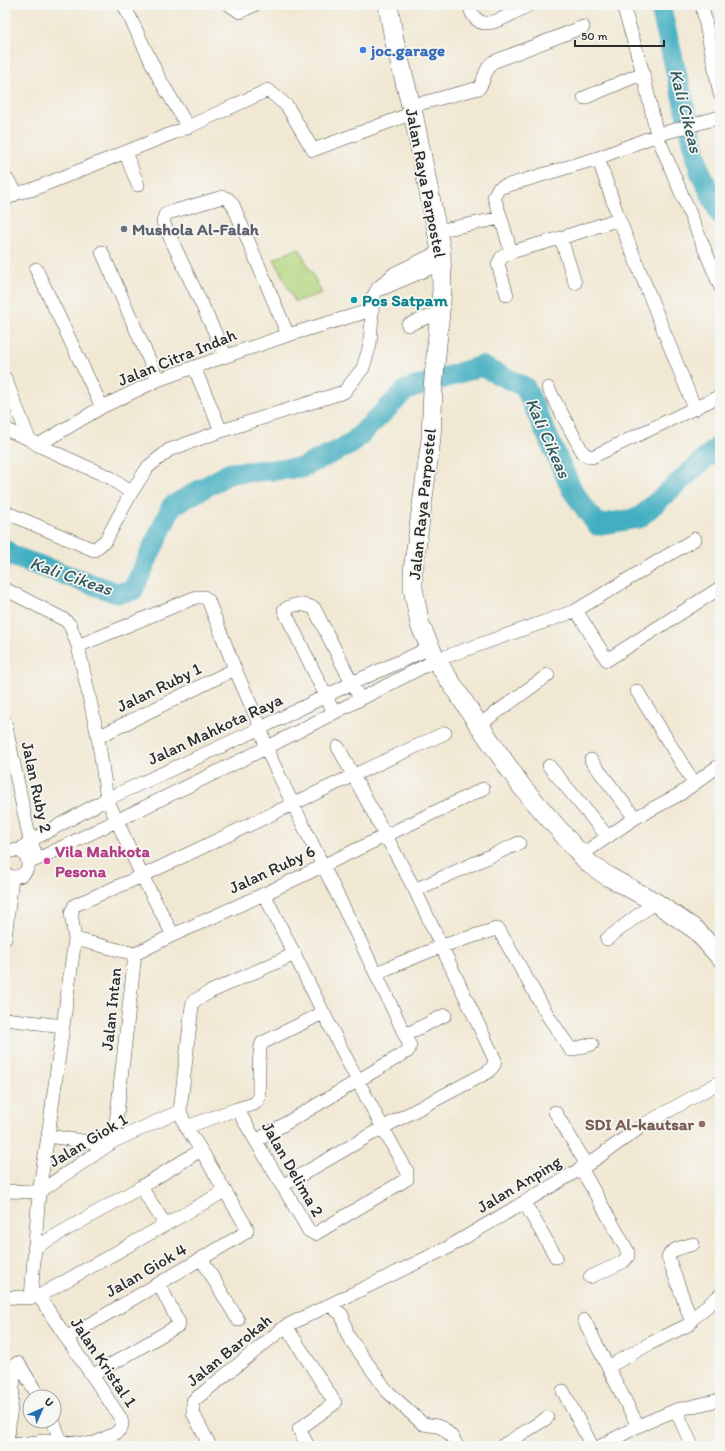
<svg xmlns="http://www.w3.org/2000/svg" width="725" height="1451" font-family="Itim,sans-serif">
<style>
.green{fill:#b2d57e;stroke:#6e8054}
.lines{fill:none;stroke-linecap:round;stroke-linejoin:round}
.river{stroke:#43aec1;stroke-width:21}
.minor-casing{stroke:#494744;stroke-width:14}
.secondary-casing{stroke:#494744;stroke-width:20}
.minor{stroke:#fff;stroke-width:13}
.secondary{stroke:#fff;stroke-width:19}
.shop-dot{fill:#3f7fe0;stroke:#f6f6f2;stroke-width:1.5}
.worship-dot{fill:#6b7280;stroke:#f6f6f2;stroke-width:1.5}
.culture-dot{fill:#0f9aa8;stroke:#f6f6f2;stroke-width:1.5}
.hotel-dot{fill:#d1479c;stroke:#f6f6f2;stroke-width:1.5}
.education-dot{fill:#8d6e63;stroke:#f6f6f2;stroke-width:1.5}
.labels{text-anchor:middle;dominant-baseline:central;stroke-width:3.5;stroke-linejoin:round;paint-order:stroke}
.shop-label{font-size:17px;font-weight:bold;fill:#366cbe;stroke:#f6f6f2;text-anchor:start}
.street-label{font-size:17px;fill:#2b2b2b;stroke:#f6f6f2}
.worship-label{font-size:17px;font-weight:bold;fill:#5b616d;stroke:#f6f6f2;text-anchor:start}
.culture-label{font-size:17px;font-weight:bold;fill:#0d838f;stroke:#f6f6f2;text-anchor:start}
.hotel-label{font-size:17px;font-weight:bold;fill:#b23c85;stroke:#f6f6f2;text-anchor:start}
.education-label{font-size:17px;font-weight:bold;fill:#785e54;stroke:#f6f6f2;text-anchor:end}
.water-label{font-size:18px;font-style:italic;fill:#335960;stroke:#f6f6f2}
</style>
<rect width="100%" height="100%" fill="#f6f6f2"/>
<filter id="ink" filterUnits="userSpaceOnUse"><feTurbulence type="fractalNoise" baseFrequency=".025" numOctaves="2"/><feDisplacementMap in="SourceGraphic" scale="8" xChannelSelector="R" yChannelSelector="G"/><feConvolveMatrix kernelMatrix="1 2 1 2 8 2 1 2 1" color-interpolation-filters="sRGB"/></filter>
<filter id="wash" filterUnits="userSpaceOnUse"><feTurbulence type="fractalNoise" baseFrequency=".012" numOctaves="4" result="noise"/><feDisplacementMap in="SourceGraphic" scale="16" xChannelSelector="R" yChannelSelector="G"/><feGaussianBlur stdDeviation="0.9" result="paint"/><feColorMatrix in="noise" values="0 0 0 0 0 0 0 0 0 0 0 0 0 0 0 0 0 1.4 0 .05"/><feComposite in="paint" operator="in"/></filter>
<g filter="url(#wash)">
<rect width="100%" height="100%" fill="#f1e8d3"/>
<path class="green" d="M299,248L322,293L295,302L274,259Z"/>
<g class="lines">
<path class="river" d="M660,5L700,171L720,214
M5,550L15,557L117,593L133,590L172,506L230,473L301,468L351,444L406,390L481,366L525,387L572,490L597,525L639,518L720,445"/>
</g>
</g>
<g filter="url(#ink)">
<g class="lines">
<defs>
<path id="minor" d="M124,5L159,78L188,127
M230,5L240,12L254,5
M469,5C471,11 473,18 479,21C490,29 518,10 529,5
M702,5L720,94
M643,73L657,135L720,286
M584,98L643,73L623,5
M411,106L479,88C486,78 484,69 493,62L583,27
M125,152L138,185
M598,158L619,219L695,409
M5,177L17,193
M5,200L17,193L31,190L188,127L268,90L287,106L313,150L413,113
M501,218L494,197L498,189L502,187L598,158L657,135L720,117
M437,231L501,218L511,252L561,238L619,219
M561,238L575,283
M102,252L158,380
M36,269L102,407
M381,289L442,263
M507,295L498,264L502,257L511,252
M408,325L440,312
M226,356L163,222L165,215L168,213L223,197L228,199L233,205L288,335
M194,367L221,431
M5,378L29,439
M548,388L583,453L586,455L592,457L720,396
M5,429L29,439L38,445L102,407L158,380L194,367L288,335L372,310
M38,445L111,478L131,493
M5,512L94,550L106,540L131,493L148,467L169,450L221,431L344,392L363,368L370,345L373,297L378,288L395,273L441,251
M5,589L65,620L70,625L78,646L98,737L107,799L142,876L173,935L135,954
M575,611L695,539
M78,646L196,597H204L208,600L235,669L261,728L266,748C313,848 364,946 410,1046L408,1051L256,1141
M637,691L694,783
M334,713L284,610C295,603 301,603 314,608L356,691
M5,722L30,841L38,859
M479,725L548,675
M98,737L235,669
M591,760L635,818
M549,766L608,837
M19,851L30,841L107,799L261,728L352,683L430,648
M5,854C27,838 40,877 12,877L5,874
M581,855L635,818L680,794L720,765
M28,862L38,859L266,748L436,660L575,611L579,615L607,660L720,588
M415,890L519,843
M173,935L264,894L483,789
M5,939L12,877
M75,939L135,954
M607,939L655,902
M376,973L442,946L496,929L499,930L548,1016L571,1050L592,1044
M5,1019L63,1026L48,1136L39,1192L31,1298
M63,1026L75,939L71,913L75,905L142,876L354,775L445,733
M405,1035L445,1015
M237,1109L309,1231L315,1234L407,1179V1171C355,1081 311,986 264,894
M555,1112L587,1165
M186,1127L237,1109L254,1104L257,1101L259,1097C259,1087 258,1049 262,1043L323,1013
M48,1136L109,1145
M114,1141L135,954
M201,1150L225,1191
M581,1168L628,1252V1256L623,1262L590,1277
M282,1186L382,1128L488,1072L494,1065L495,1060L415,890L338,747
M141,1187L165,1224
M5,1191L39,1192
M39,1192L114,1141L180,1111
M524,1202L556,1257
M34,1248L141,1187L201,1150L186,1127L180,1111L192,1006L194,1001L210,992L295,954
M201,1258L238,1320
M5,1297L31,1298L39,1296L225,1191L247,1228V1231L245,1233L66,1338
M330,1305L342,1315L348,1336L387,1391L423,1424L437,1426L444,1429L452,1437L457,1446
M584,1320L638,1426
M691,1320L720,1295
M286,1326L335,1403L299,1429L308,1446
M608,1367L649,1344L690,1324L691,1320L668,1257C671,1248 685,1247 693,1244
M93,1375L179,1325V1323L159,1284
M563,1391L592,1446
M676,1410L692,1446
M53,1421L61,1441
M7,1445L15,1368L17,1363L19,1364L39,1397
M5,1446L52,1440L86,1444L95,1443L116,1433L121,1428L122,1424L121,1419C94,1377 65,1337 39,1296
M210,1446L193,1413V1401L286,1326L447,1248L587,1165L645,1124L720,1082
M502,1446L547,1418
M601,1446L638,1426L676,1410L720,1400"/>
<path id="secondary" d="M388,5L394,39L413,113L441,251L442,290L433,388L431,439L413,571V588L420,625L436,660L479,725L522,787L581,855L591,865L609,877L655,902L696,930L720,957"/>
</defs>
<use href="#minor" class="minor-casing"/>
<use href="#secondary" class="secondary-casing"/>
<use href="#minor" class="minor"/>
<use href="#secondary" class="secondary"/>
</g>
</g>
<circle class="shop-dot" cx="363" cy="50" r="4"/>
<circle class="worship-dot" cx="124" cy="229" r="4"/>
<circle class="culture-dot" cx="354" cy="300" r="4"/>
<circle class="hotel-dot" cx="47" cy="861" r="4"/>
<circle class="education-dot" cx="702" cy="1124" r="4"/>
<g class="labels">
<g class="shop-label">
<text x="371" y="50">joc.garage</text>
</g>
<g class="street-label">
<text transform="translate(426 183) rotate(79)">Jalan Raya Parpostel</text>
<text transform="translate(177 357) rotate(-22)">Jalan Citra Indah</text>
<text transform="translate(422 504) rotate(-84)">Jalan Raya Parpostel</text>
<text transform="translate(159 687) rotate(-26)">Jalan Ruby 1</text>
<text transform="translate(215 729) rotate(-25)">Jalan Mahkota Raya</text>
<text transform="translate(37 787) rotate(78)">Jalan Ruby 2</text>
<text transform="translate(272 869) rotate(-25)">Jalan Ruby 6</text>
<text transform="translate(111 1009) rotate(-84)">Jalan Intan</text>
<text transform="translate(88 1140) rotate(-31)">Jalan Giok 1</text>
<text transform="translate(293 1169) rotate(60)">Jalan Delima 2</text>
<text transform="translate(519 1184) rotate(-31)">Jalan Anping</text>
<text transform="translate(146 1270) rotate(-30)">Jalan Giok 4</text>
<text transform="translate(229 1350) rotate(-39)">Jalan Barokah</text>
<text transform="translate(104 1362) rotate(56)">Jalan Kristal 1</text>
</g>
<g class="worship-label">
<text x="132" y="229">Mushola Al-Falah</text>
</g>
<g class="culture-label">
<text x="362" y="300">Pos Satpam</text>
</g>
<g class="hotel-label">
<text x="55" y="851">Vila Mahkota<tspan x="55" dy="20">Pesona</tspan></text>
</g>
<g class="education-label">
<text x="694" y="1124">SDI Al-kautsar</text>
</g>
<g class="water-label">
<text transform="translate(686 111) rotate(76)">Kali Cikeas</text>
<text transform="translate(548 438) rotate(66)">Kali Cikeas</text>
<text transform="translate(71 576) rotate(19)">Kali Cikeas</text>
</g>
</g>
<rect width="725" height="1451" fill="none" stroke="#f6f6f2" stroke-width="20"/>
<g transform="translate(42 1409) rotate(45)"><circle r="19" fill="#f6f6f2" stroke="#a5a5a2"/>
<path d="M0-3L7 15L0 10L-7 15Z" fill="#1f6fb2"/>
<text y="-6" font-size="11" font-weight="bold" text-anchor="middle" fill="#2b2b2b">U</text>
</g>
<path d="M575 40v6h89v-6" fill="none" stroke="#2b2b2b" stroke-width="2"/>
<text x="581" y="40" font-size="12" fill="#2b2b2b" stroke="#f6f6f2" stroke-width="3" paint-order="stroke">50 m</text>
</svg>
